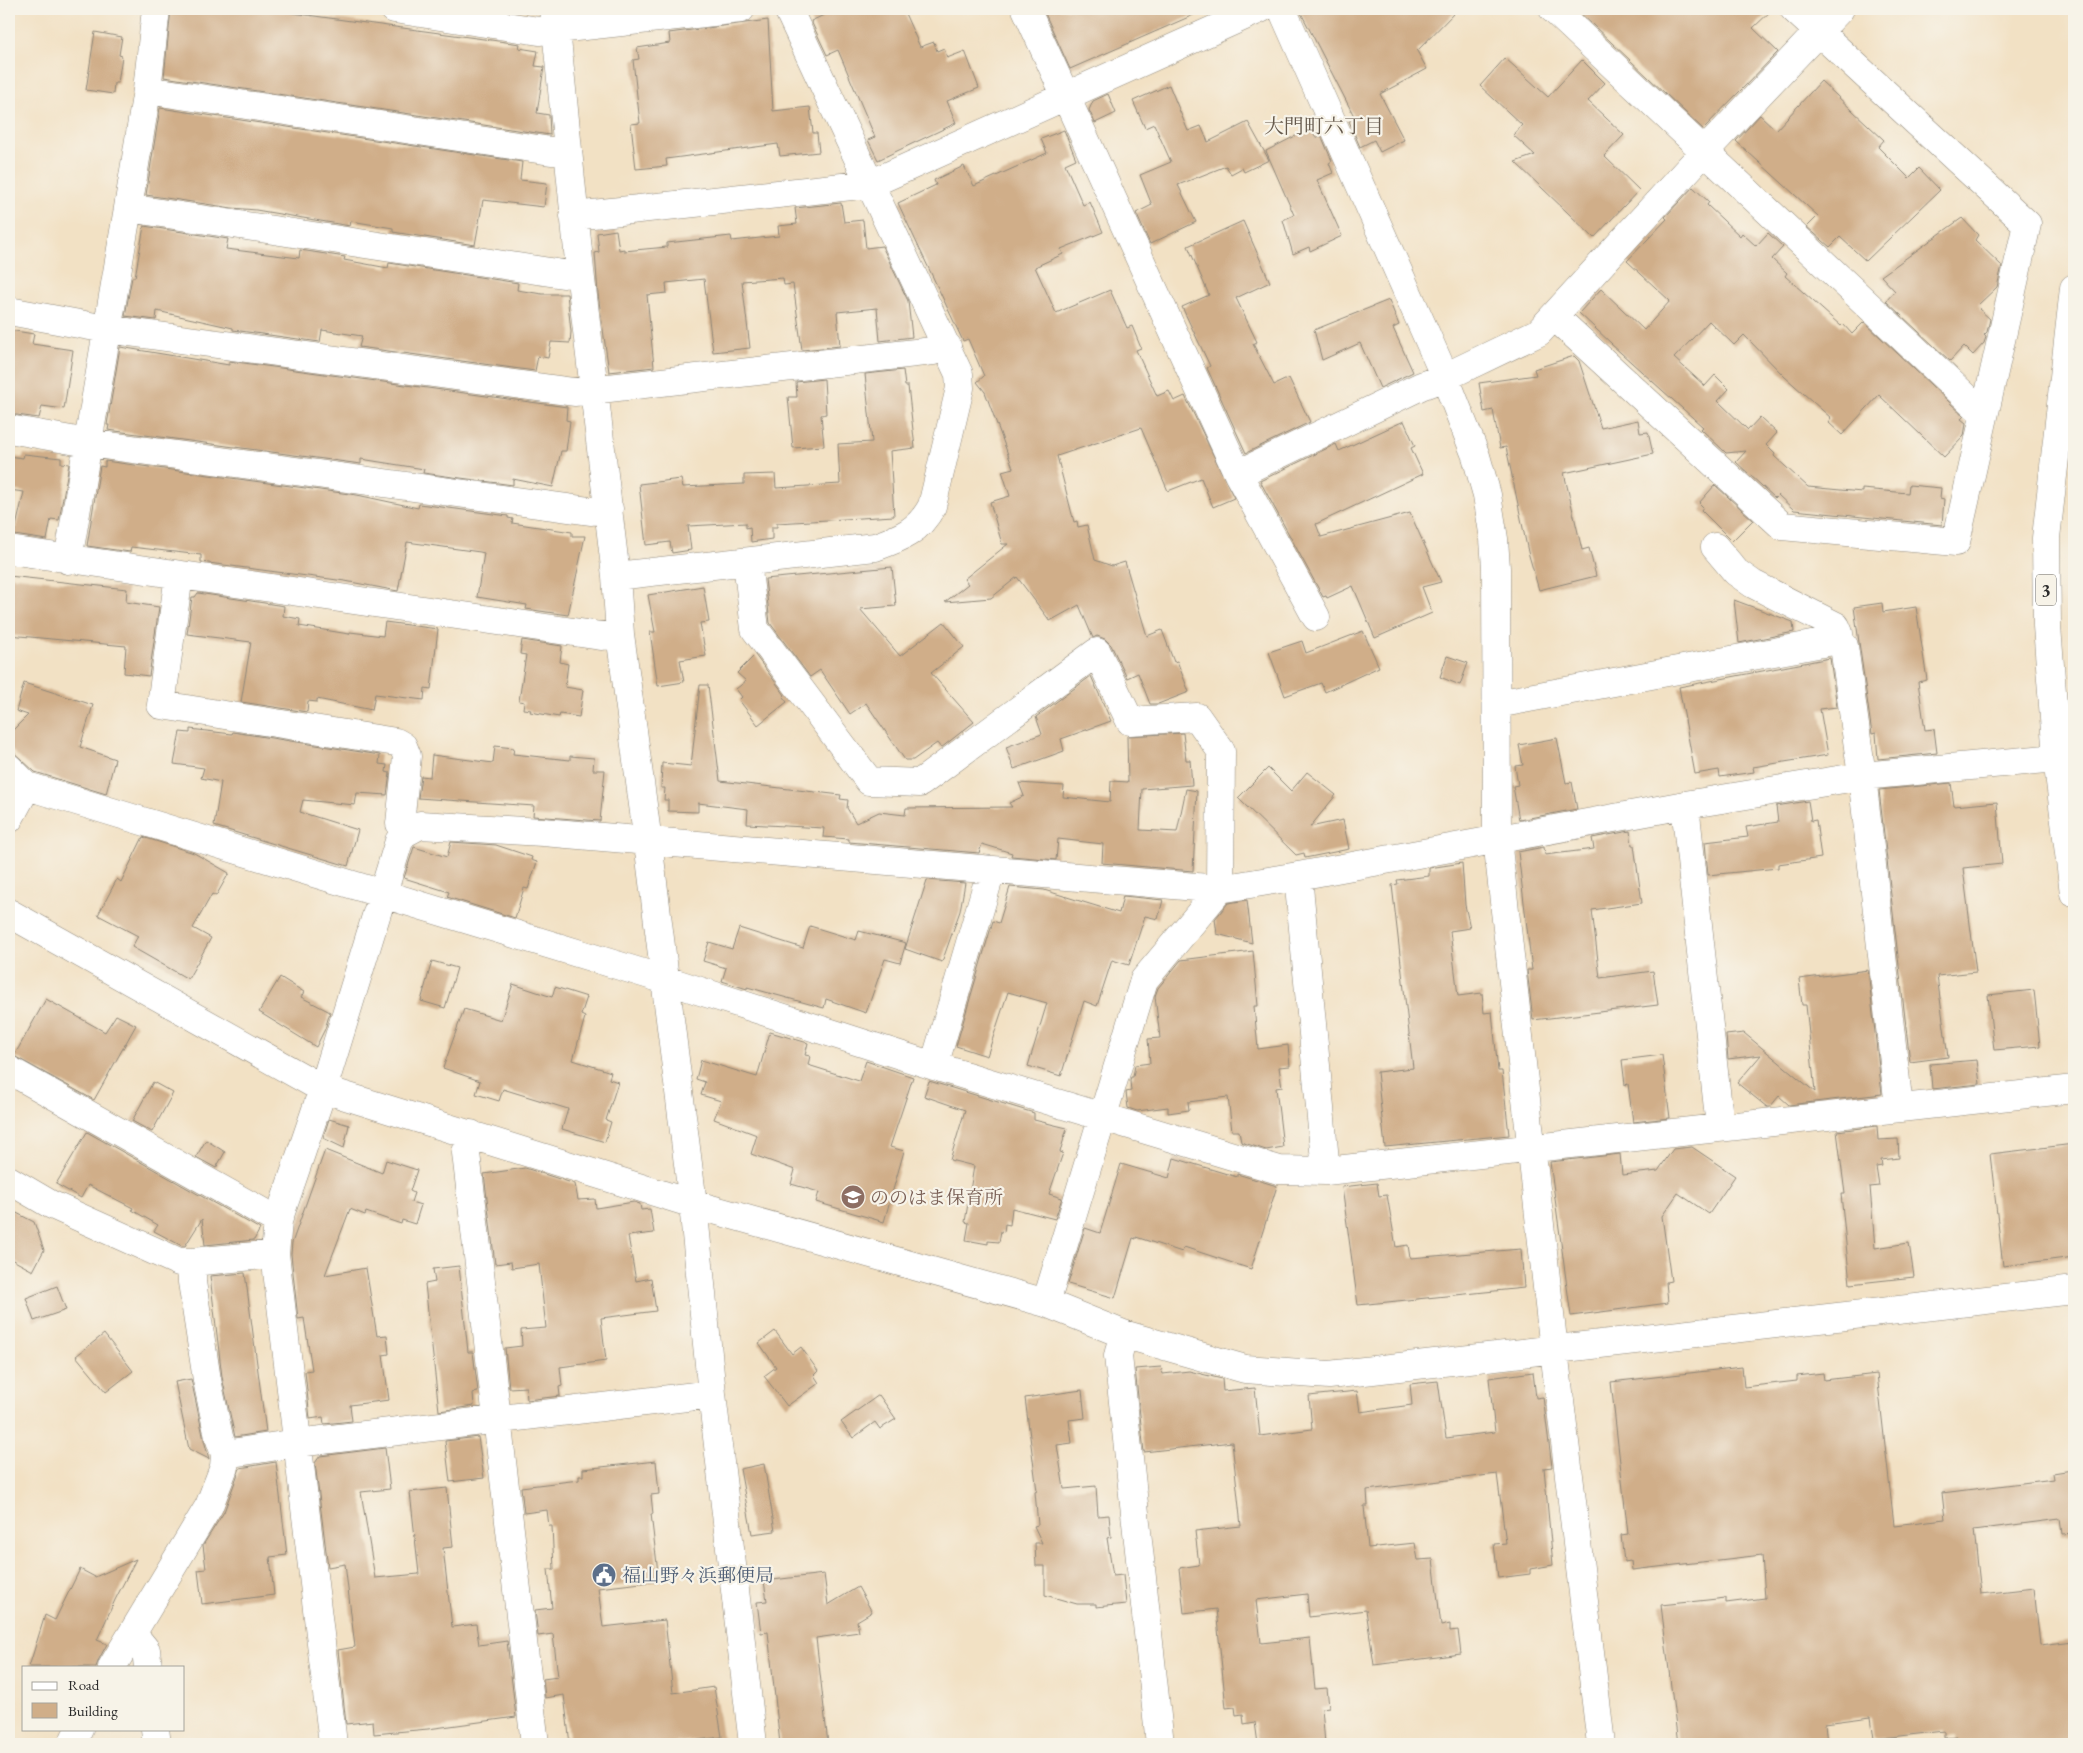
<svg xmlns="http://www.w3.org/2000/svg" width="2083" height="1753" font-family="'EB Garamond','Noto Serif JP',serif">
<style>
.building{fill:#d0ae89}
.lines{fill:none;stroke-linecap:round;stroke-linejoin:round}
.minor-casing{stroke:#8e8678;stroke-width:29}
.major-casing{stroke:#8e8678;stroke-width:29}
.minor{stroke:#fff;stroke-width:28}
.major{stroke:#fff;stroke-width:28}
.labels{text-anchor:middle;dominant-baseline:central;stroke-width:4.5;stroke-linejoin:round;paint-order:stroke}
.shield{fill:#f7f3e8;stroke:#686764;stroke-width:1}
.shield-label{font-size:18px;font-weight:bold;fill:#2b2b2b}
.education-label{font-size:19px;fill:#785e54;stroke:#f7f3e8;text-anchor:start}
.service-label{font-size:19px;fill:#4e5e75;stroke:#f7f3e8;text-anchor:start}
.neighbourhood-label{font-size:20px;fill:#65594c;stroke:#f7f3e8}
</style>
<rect width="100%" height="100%" fill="#f7f3e8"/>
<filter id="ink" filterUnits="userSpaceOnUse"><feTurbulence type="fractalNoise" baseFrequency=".02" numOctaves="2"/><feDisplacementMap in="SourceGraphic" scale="10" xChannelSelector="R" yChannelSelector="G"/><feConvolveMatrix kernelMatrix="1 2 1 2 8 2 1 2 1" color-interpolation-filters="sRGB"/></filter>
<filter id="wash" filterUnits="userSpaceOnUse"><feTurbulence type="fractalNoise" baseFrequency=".0096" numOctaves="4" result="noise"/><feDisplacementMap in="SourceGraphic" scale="20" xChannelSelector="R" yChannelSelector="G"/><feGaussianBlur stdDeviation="1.12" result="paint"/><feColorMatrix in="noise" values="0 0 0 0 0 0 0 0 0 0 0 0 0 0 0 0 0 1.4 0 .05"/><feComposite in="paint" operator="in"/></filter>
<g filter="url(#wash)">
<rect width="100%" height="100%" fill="#f2e1c4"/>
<g id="blocks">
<path class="building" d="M171,9H263L520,44L519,48L538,51L535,66L544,67L537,113L549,115L550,135L164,77Z
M837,9H903L920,47L934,42L937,51L944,48L947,58L965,51L979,88L947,101L956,123L878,160L868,140L875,137L838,50L827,55L811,21Z
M1043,9H1207L1070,69Z
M1299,9H1458L1417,51L1427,69L1380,94L1404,140L1380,152L1374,140L1360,147L1349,121L1355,118Z
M1576,9H1773L1753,28L1778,52L1703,129Z
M768,20L773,111L810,107L813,133H817L819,152L780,156L778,144L666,159L667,166L636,169L631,124L640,123L633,60L639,59L637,48L670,43L669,33Z
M95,32L122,37L119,55L122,56L118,83H114L113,94L86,90Z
M1505,58L1548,97L1582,60L1605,83L1588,101L1624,135L1604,156L1639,190L1594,238L1515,162L1535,155L1513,135L1522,125L1480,86Z
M1821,81L1884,140L1878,147L1909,178L1919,168L1940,190L1866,261L1840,237L1830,247L1807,227L1818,216L1736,141L1760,115L1776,130Z
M1169,85L1188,131L1201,126L1208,142L1248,122L1269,160L1244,172L1242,168L1231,174L1226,166L1178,185L1196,222L1150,244L1136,213L1152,205L1140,175L1171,162L1154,124L1145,128L1133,101Z
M1108,94L1116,113L1095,123L1089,110L1093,101Z
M160,108L522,162L520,180L547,183L544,207L483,200L475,245L393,232V228L351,221L350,226L256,210L232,208L146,195Z
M1311,128L1316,138L1321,135L1332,161L1329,163L1333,173L1317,180L1342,236L1310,251L1309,247L1293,254L1283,220L1294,215L1266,151Z
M1064,130L1076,159L1065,164L1083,205L1090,202L1103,232L1061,249L1063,254L1035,267L1056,313L1110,290L1127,328L1132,326L1141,348L1136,350L1157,396L1169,391L1174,401L1185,396L1234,498L1213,507L1201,478L1168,491L1141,428L1057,456L1074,522L1077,521L1078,527L1087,525L1095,560L1112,566L1125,562L1147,636L1162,630L1174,662L1177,661L1189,692L1158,704H1150L1138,673L1127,678L1111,645L1105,639L1097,636L1093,638L1079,605L1050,621L1017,577L991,598L945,602L968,584L964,579L1008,544H1002L990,502L1010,496L1002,471L1013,468L985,392L977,382L984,376L968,339L963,341L898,203L936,185L934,180L964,166L974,186L1047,153L1041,139Z
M1693,187L1709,202L1707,205L1740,236L1742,233L1756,246L1768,233L1783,247L1772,259L1787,273L1785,276L1841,326L1843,324L1852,334L1864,322L1964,416L1961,419L1966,423L1964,436L1944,457L1879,395L1842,435L1828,422L1831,418L1785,377L1744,335L1734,345L1709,321L1674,358L1705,386L1715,375L1729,389L1718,401L1748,430L1760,417L1777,433L1766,445L1775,454L1774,456L1808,487L1862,492V489L1908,493L1909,485L1941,488L1940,498L1944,499L1942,525L1794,510L1778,495L1775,498L1736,462L1746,451L1726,453L1701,429L1703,427L1611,344H1612L1579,313L1601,289L1644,330L1670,301L1627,261L1667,219L1665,217Z
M841,203L844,222L863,220L866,248L882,246L908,301L912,337L880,341L877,308L837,312L840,346L802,350L793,284L784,285L783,278L742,281L750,348L713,352L704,279L666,283L667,293L647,295L654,367L609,372L598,294L595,253L599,252L597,233L616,230L619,250L624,249V251L667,247V243L731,236L732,241L779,236L778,226L797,224L795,208Z
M1962,218L1978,235L1975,240L2002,266L1997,287L1978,305L1981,308L1979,309L1990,319L1987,332L1984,335L1986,337L1984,343L1973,355L1964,346L1950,361L1886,301L1895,291L1881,276Z
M1243,221L1270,282L1236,298L1257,342L1253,344L1274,385L1289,378L1310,422L1246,453L1207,368L1210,366L1182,307L1209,295L1188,246Z
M144,226L228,239L226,249L299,258L300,250L345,257L344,260L388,268L389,263L518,283L517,290L542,294H567L571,332L570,343L551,342L548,358L538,356L535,371L359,347L362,336L322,330L320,342L233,330V328L157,311L156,320L125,316L132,277H135Z
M1389,300L1399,325L1393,328L1413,372L1380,388L1360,343L1322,360L1314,330Z
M9,330L34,334L32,344L73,350L64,409L42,406L39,418L9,414Z
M120,347L229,365V361L567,407L566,420L570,421L566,451H561L553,487L513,479V485L423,473L424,469L361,459V464L108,430L109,425H107Z
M1574,356L1579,361L1601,428L1638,420L1640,433L1648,432L1653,454L1564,473L1582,550L1589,548L1596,576L1539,590L1528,552L1506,447L1500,448L1493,410L1484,412L1479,383L1536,375L1534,369Z
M903,370L905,386H908L915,448L890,451L894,516L777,523V527H772V539L751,542L750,527L746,528V523L688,526L691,550L672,553L670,542L646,545L639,484L681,479L683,487L744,484V475L775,474L776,488L840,484L838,444L872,442L865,374Z
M824,379L826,414L821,415L824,446L793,448L788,397H797L796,382Z
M1404,421L1415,446L1411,448L1423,474L1316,524L1321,537L1410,513L1441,582L1422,587L1432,613L1375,638L1353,586L1327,598L1326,596L1323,597L1260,481L1336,444L1339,451Z
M24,454L61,458V463L69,464L59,520L51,519L47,540L14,535L24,492L9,490V456L23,458Z
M105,461L357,495L418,508L419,504L508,516V518L513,519L512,523L572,532V536H585L568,615L526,609L527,605L477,597L484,553L480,552L407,542L398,591L345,581L201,562V555L131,547L130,552L87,546L100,466L105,467Z
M1715,485L1753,520L1732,541L1701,510L1703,507L1699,503Z
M892,567L896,606L860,609L900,656L944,622L964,647L931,673L974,722L941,748L937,743L913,760H905L866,703L850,714L820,670L810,677L770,623L765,579Z
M9,576L127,589L126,602L159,607L149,676L124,673L126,646L9,635Z
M703,586L709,622L700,623L706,656L680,660L684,682L658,686L650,632H655L648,595Z
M198,593L284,606L283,616L300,619L299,626L349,634L350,632L383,636L385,622L438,629L431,689L425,688L424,700L375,694L372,710L317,699V702L308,701L307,712L241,702L251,642L187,634L192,597H195Z
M1734,600L1793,622L1794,632L1739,643Z
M1882,603L1883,612L1916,607L1927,680L1918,682L1925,730L1934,729L1937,753L1878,759L1876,733L1872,734L1854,607Z
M1363,631L1379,667L1325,692L1321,683L1285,696L1269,652L1302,641L1306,653Z
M522,640L562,646L560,662L568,664L565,687L583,690L579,717L560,714L559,717L530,712L531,710L523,709L524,702L519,701L526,655L520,654Z
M755,655L785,695L783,697L787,702L758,725L739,700L742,697L736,689L746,681L737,673Z
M1447,656L1468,663L1460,685L1440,677Z
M1830,658L1837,707L1820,709L1828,755L1753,767L1754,772L1720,777L1719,770L1695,774L1679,687Z
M1091,676L1111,721L1061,739L1064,751L1014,769L1006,747L1042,734L1036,717Z
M24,683L93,705L80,747L115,759L106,794L35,772L9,748V734L28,715L16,711Z
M700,685H708L720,781L841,795L840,799L848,800L847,808L856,823L879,812L905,815L906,808L1012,807L1009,803L1024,796L1019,783L1064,786L1063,797L1110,802L1111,781L1128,782L1127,736L1183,733L1186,760H1190L1192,785L1142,789L1140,830L1177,832L1186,789L1197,791L1193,871L1102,863L1103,844L1058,839L1056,860L1011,856L1012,853L982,844L979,853L849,842V839L823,837L824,828L747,824L748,809L698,803V812L668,811V800H664L665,788H661L662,763L691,766Z
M190,729L232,734L233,732L380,755L379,764L387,765L386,772L390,773L387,795L357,793L355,805L303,800L300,812L358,830L348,866L214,826L221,782L201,778L204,768L174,764L180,732L190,733Z
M1557,738L1566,783L1572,782L1577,809L1519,820L1513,786L1518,785L1515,766L1523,765L1519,745Z
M495,746L514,748L513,754L570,760V756L594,758L593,770H605L600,821L533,816L534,806L418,798L421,776L430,777L432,755L493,763Z
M1268,768L1291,791L1307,772L1336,795L1310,827L1343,820L1349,849L1305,858L1304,853L1296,855L1238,798Z
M1951,783L1954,806L1997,802L2002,864L1963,868L1976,972L1937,976L1948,1057L1910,1062L1879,790Z
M1808,801L1811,821L1816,820L1821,858L1778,864V868L1708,875L1705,842L1748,837L1746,827L1778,822L1776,806Z
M1630,831L1632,845H1634L1642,903L1592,910L1600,978L1653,971L1658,1005L1533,1020L1527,970H1532L1518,852L1544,847L1545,855L1594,849L1592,838Z
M143,837L194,853L229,873L216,896L212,894L193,928L211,938L188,979L132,947L138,936L98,915L117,879L121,882Z
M451,842L496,845L532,857L531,860L537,862L528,889L524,888L515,918L447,897L449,892L404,878L414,847L447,857Z
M1462,863L1465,905L1470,928L1450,931L1458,996L1482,993L1484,1013L1492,1012L1498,1071H1502L1509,1135L1385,1147L1377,1072L1413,1068L1392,885L1398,884L1397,880L1429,876V868Z
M927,880L965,883L960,911L942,962L905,949Z
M1010,887L1044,890L1119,913L1123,896L1163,900L1158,919L1145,916L1129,965L1112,960L1097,1006L1084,1001L1061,1076L1028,1066L1047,1003L1008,992L987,1056L956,1046L993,921L999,923Z
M1247,900L1252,943L1217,934L1215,919L1228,903Z
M810,926L856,940L859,931L906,943L900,963L885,959L866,1013L826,999L824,1008L747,987V989L722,981L726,968L703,961L709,942L732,949L739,928L803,948Z
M1253,951L1258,1006H1254L1258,1049L1288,1045L1290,1066L1279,1067L1282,1087L1276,1088L1283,1147L1266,1150L1241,1142L1239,1131H1232L1228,1097L1188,1102L1189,1110L1168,1113V1107L1137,1111L1128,1108L1126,1092L1131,1091L1130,1081L1131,1077H1133L1135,1065L1150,1063L1148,1039L1160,1038L1155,996L1158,988L1181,960Z
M432,961L457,968L445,1008L421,1001Z
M1868,970L1882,1094L1789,1105L1779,1096L1770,1107H1767L1737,1083L1761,1055L1728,1059L1726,1035L1744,1033L1815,1092L1806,1005H1802L1799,979Z
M280,977L304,992L301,997L330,1012L325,1029L316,1047L259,1012Z
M513,984L552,997L555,987L587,997L581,1015L585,1017L573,1060L611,1072L609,1079L618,1082L606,1120L611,1122L605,1142L562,1129L568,1109L503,1089L499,1101L476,1094L480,1081L443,1068L464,1009L501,1020Z
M2034,990L2040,1046L1994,1050L1988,995Z
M46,999L105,1032L116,1015L136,1025L94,1100L14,1056Z
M770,1032L808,1043L805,1055L810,1056L808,1065L859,1081L866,1061L913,1077L890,1147L904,1151L884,1222L816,1202L819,1192L791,1184L795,1170L751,1154L757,1135L714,1119L721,1101L701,1095L705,1082L696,1079L701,1060L757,1077Z
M1662,1055L1670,1118L1633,1122L1628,1084L1625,1085L1622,1060Z
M1977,1060L1980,1084L1932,1089L1930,1064Z
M929,1081L1034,1113V1120L1067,1128L1060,1152L1063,1153L1049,1194L1062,1198L1055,1219L1012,1208L1010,1225L1005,1224L1004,1232L1001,1231L999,1242L988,1241V1244L966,1240L969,1223L965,1222L974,1166L950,1160L965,1110L924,1096Z
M153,1082L173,1093L152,1132L132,1121Z
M329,1119L349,1125L344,1148L323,1138Z
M1877,1126L1878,1140L1898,1139L1899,1158L1881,1160L1882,1166L1876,1167L1879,1186L1870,1187L1875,1248L1909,1243L1914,1277L1850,1284L1841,1194H1845L1837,1131Z
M87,1132L260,1229L254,1240L205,1245L202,1219L185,1246H182L154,1231L158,1225L132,1210L133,1208L88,1185L81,1198L56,1184Z
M206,1140L225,1152L216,1168L196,1157Z
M2074,1144V1257L2003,1266L1990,1154Z
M1692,1147L1735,1176L1709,1214L1678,1193L1662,1216L1671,1281L1666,1282L1668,1303L1571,1316L1550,1162L1620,1154L1622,1175L1658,1171L1673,1149Z
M325,1150L382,1173L386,1160L417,1170L410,1191L414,1193L411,1202L421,1205L415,1224L402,1220L401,1224L366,1212L365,1215L350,1209L325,1275L366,1268L377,1336L387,1335L389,1354L383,1355L389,1400L350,1405L352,1421L324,1424L323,1417L310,1419L305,1371L312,1370L304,1318L298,1319L291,1254L292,1243Z
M1174,1158L1237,1177V1174L1277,1186L1251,1269L1184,1247L1182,1252L1136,1237V1239L1133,1238L1115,1298L1068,1284L1085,1228L1100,1233L1121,1164L1169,1178Z
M525,1168L575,1184L578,1200L595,1199L596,1208L634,1202L640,1204L641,1210L650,1209L654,1233L628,1236L636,1281L651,1278L656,1311L601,1318L606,1361L560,1367L562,1386L559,1387L560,1396L527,1400L526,1387L509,1388L505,1348L522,1346L521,1330L546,1328L539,1264L512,1268L511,1262L495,1264L484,1174Z
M1377,1183L1379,1196L1387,1195L1396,1247L1408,1245L1410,1258L1521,1249L1524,1288L1358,1305L1342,1187Z
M9,1209L34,1222L44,1250L33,1271L9,1258Z
M459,1266L468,1352H473L478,1392L473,1393L474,1406L439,1411L425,1284L435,1282L433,1269Z
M245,1273L266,1432L235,1437L222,1377L210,1276Z
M57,1286L66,1310L34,1321L26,1298Z
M775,1331L792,1354L801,1347L818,1371L814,1375L819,1383L787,1406L764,1376L776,1367L759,1343Z
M104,1334L133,1371L106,1392L76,1356Z
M1161,1367L1163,1374L1189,1371L1222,1379L1223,1391L1255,1388L1260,1436L1312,1429L1309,1396L1357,1391L1360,1412L1412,1405L1410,1384L1438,1381L1446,1438L1495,1432L1489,1378L1533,1372L1536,1398L1543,1397L1552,1467L1544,1468L1553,1565L1530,1569V1574L1498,1578L1494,1544L1506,1543L1497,1474L1367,1490L1368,1506H1364L1368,1548L1415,1543L1418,1560L1433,1559L1441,1626L1450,1624V1631L1458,1630L1461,1654L1374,1665L1366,1610L1309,1617L1307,1594L1256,1600L1261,1643L1310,1638L1315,1689L1327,1688L1329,1707L1322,1708L1325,1744H1258L1255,1722L1244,1724L1243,1714L1236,1715L1235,1707L1226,1708L1216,1609L1184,1613L1179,1568L1199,1565L1195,1531L1241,1526L1232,1442L1144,1452L1135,1369Z
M1742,1367L1744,1387L1797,1381V1376L1823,1373L1824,1380L1877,1374L1894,1525L1945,1519L1942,1493L2054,1479L2053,1473L2072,1470L2074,1478V1533L2062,1534L2060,1519L1974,1530L1981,1594L2034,1588L2040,1645L2074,1641V1740L2039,1744H1957L1956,1736L1944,1737V1731L1874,1739L1871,1717L1825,1723L1827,1744H1678L1661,1605L1726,1598V1603L1765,1598L1762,1555L1632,1570L1631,1561L1624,1562L1621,1535L1628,1534L1611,1382Z
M191,1379L204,1440L209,1459L189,1449L175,1382Z
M1082,1390L1085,1418L1069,1420L1072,1443L1057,1445L1064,1489L1096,1486L1098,1516L1109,1515L1111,1537L1107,1538L1113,1576L1123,1575L1126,1604L1096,1607V1604H1077L1045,1595V1566H1036L1035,1543H1042L1034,1526L1038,1525L1035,1492L1037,1491L1025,1398Z
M879,1395L896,1419L880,1429L875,1422L853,1438L841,1422Z
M478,1437L484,1478L450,1482L445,1441Z
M385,1448L390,1489L361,1492L375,1578L419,1574L410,1492L447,1488L453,1547L443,1548L452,1627L476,1624L479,1645L507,1641L516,1717L428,1729L374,1734L373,1721L346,1724L338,1650L355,1647L345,1564L328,1567L315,1463L320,1456Z
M656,1461L659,1494L651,1495L653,1514H651L659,1581L598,1588L603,1627L665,1620L673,1693L714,1687L722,1737L665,1744H570L564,1695L545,1698L543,1679L558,1677L553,1634L538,1636L535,1610L552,1608L548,1569H554L552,1526H549L547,1510L524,1513L521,1487L579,1480V1476H583V1469Z
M276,1462L287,1555L270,1557L274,1595L202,1604L198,1570L206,1569L203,1545L224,1512L240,1468Z
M764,1464L775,1531L752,1534L740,1469Z
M136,1559L115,1600L97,1640L107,1644L99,1659L96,1667H29L45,1615L55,1620L80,1569L95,1577Z
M824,1574L828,1605L858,1587L872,1612L857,1621L859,1632L816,1638L828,1744H780L768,1632L761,1633L757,1602L767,1601L764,1581Z"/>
</g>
</g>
<g filter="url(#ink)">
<use href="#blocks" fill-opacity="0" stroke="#8e8678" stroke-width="1"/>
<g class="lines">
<defs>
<path id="minor" d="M394,9L539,31L741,9
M554,9L580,271L616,576L620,634L648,842L693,1204L712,1394L753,1744
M1026,9L1238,474L1316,617
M1282,9L1445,377L1476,456L1487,495L1494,539L1496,568L1497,839L1554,1350L1601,1744
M1553,9L1983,413
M147,90L551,151L568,150
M128,208L563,274L580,271
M574,216L870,184L1260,9
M9,311L106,329L574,392L933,351L947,346
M1555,317L1782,526L1956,542L2027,224L1794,9
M9,429L88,443L590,511L609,509
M1238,474L1421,386L1445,377L1539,332L1704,152L1840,9
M1715,547L1736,572L1753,584L1836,626L1839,633V642
M9,550L601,636L620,634
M68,560L128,208L147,90L156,9
M747,562L755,629L869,781L920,783L1097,652L1130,721L1197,717L1221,751L1220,889L1144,980L1046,1303
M179,575L161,705L396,742L403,746L407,756L400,824L405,833
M616,576L875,547C901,538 919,531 932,506L960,388L959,374L788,9
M1497,704L1833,641L1839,642L1844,646L1862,776L1899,1108
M9,768L27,786L666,980L934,1066L1279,1170L1326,1171L2074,1089
M1685,805L1720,1127
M9,819L27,786
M1298,876L1326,1171
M9,913L323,1089L693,1204L1046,1303L1123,1334L1245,1369L1329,1375L2074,1290
M934,1066L991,871
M9,1070L278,1221
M471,1134L466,1153L535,1744
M9,1180L50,1204L179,1262H192V1282L207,1380L219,1437L225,1454L224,1467L209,1506L112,1667
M192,1262L275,1254
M1123,1334L1118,1356L1160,1744
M225,1454L297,1443L712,1394
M133,1634L146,1650L148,1667
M155,1729L157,1744
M72,1744L79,1729
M333,1744L275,1254L278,1221L323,1089L399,841L405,833L420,825L543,832L1220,889L1298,876L1685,805L1862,776L2057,758"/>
<path id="major" d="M2074,288L2046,538L2047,626L2057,758L2074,893"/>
</defs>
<use href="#minor" class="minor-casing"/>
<use href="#major" class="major-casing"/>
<use href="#minor" class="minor"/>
<use href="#major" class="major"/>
</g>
</g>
<defs>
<symbol id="school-disc" viewBox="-11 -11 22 22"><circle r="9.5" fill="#8d6e63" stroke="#f7f3e8"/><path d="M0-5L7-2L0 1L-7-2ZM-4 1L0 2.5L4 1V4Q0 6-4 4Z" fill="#fff"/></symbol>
<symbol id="civic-disc" viewBox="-11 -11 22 22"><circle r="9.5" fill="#5c6f8a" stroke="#f7f3e8"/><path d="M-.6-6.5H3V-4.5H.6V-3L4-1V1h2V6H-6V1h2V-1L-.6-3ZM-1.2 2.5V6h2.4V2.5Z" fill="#fff"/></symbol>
</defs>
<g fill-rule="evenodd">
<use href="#school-disc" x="839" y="1183" width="28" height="28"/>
<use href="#civic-disc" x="590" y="1561" width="28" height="28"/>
</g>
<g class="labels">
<rect class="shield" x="2036" y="574.5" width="20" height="31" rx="4"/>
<g class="shield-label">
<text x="2046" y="590">3</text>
</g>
<g class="education-label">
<text x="870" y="1197">ののはま保育所</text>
</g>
<g class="service-label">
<text x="622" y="1575">福山野々浜郵便局</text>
</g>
<g class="neighbourhood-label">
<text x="1324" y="126">大門町六丁目</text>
</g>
</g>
<rect width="2083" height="1753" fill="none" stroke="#f7f3e8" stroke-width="30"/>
<rect x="22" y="1666" width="162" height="65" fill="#f7f3e8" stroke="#a5a39c"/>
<rect x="32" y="1682" width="25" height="8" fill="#ffffff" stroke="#a5a39c"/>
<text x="68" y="1690" font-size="15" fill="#2b2b2b">Road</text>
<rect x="32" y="1703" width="25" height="15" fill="#d0ae89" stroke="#a5a39c"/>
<text x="68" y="1716" font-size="15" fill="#2b2b2b">Building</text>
</svg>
